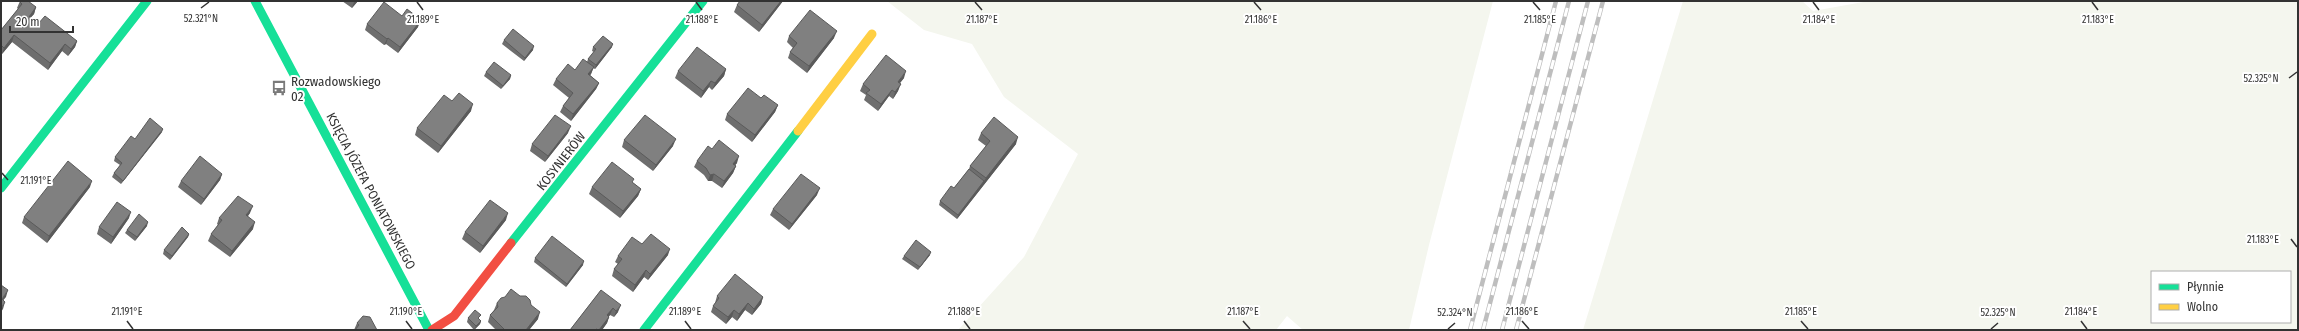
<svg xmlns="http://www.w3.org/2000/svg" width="2299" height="331" font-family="'Fira Sans Condensed',sans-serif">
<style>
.green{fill:#f4f6ee;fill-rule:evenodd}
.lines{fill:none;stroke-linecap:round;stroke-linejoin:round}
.fast{stroke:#16e098;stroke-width:9}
.slow{stroke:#ffcf43;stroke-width:9}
.jam{stroke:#f24e42;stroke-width:9}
.rail-casing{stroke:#bebebe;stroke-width:4.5}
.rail{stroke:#fff;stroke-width:3;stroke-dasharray:9;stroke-linecap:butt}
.wall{fill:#6e6e6e}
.shaded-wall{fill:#5a5a5a}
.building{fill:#808080;stroke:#5a5a5a}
.ticks{fill:none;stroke:#323232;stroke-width:1.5}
.labels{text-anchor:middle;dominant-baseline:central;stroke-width:4;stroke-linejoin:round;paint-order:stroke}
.poi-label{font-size:13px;fill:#323232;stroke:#fff;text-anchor:start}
.street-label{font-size:13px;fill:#323232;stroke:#fff}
.ticks-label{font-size:10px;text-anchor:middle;fill:#323232;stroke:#fff;stroke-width:4;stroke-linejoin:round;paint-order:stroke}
</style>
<rect width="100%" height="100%" fill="#fff"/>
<path class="green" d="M887,1H1493L1429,245L1409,330H1303L1287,316L1276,330H958L1024,257L1078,154L1004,97L972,44L924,30Z
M1683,1H1802L1813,11L1869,1H2298V330H1583ZM2152,272H2290V322H2152Z"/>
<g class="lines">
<path class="fast" d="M255,1L429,330
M1,188L147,1
M511,243L703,1
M644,330L798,131"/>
<path class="slow" d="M798,131L872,34"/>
<path class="jam" d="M432,330L454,316L511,243"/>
<defs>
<path id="rail" d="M1470,330L1556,1
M1483,330L1569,1
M1502,330L1588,1
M1516,330L1603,1"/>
</defs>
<use href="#rail" class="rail-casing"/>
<use href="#rail" class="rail"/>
</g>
<path class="wall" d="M20,1L36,7L34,14L30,18L38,24L77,41L75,47L68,56L62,51L48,70L12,42L2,54H1V30L18,9L17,8Z
M342,1H358L352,8Z
M740,1H783L759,32L734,12L737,5Z
M402,16L418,27L398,53L386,44L384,45L365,30L367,24Z
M789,36L834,38L807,73L788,58L790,52L793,48L787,42Z
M504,40L533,50L524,61L502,44Z
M593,47H612L595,69L593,68L591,74L590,75L599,83L596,89L571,121L560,112L563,106L569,98L553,85L556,79L575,70L587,62L588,59L594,52L592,51Z
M726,69L724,76L712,90L709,87L701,98L675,78L678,71Z
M486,72L511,75L510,79L501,89L484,76Z
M904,78L900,83L898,91L893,99L889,96L878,111L864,100L866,95L860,91L863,84Z
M761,98L778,105L775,112L752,142L725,120L727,114Z
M452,101L471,111L438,153L415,135L417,128Z
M162,132L121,184L112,177L114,173L120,165L114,161L115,157L135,139Z
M568,133L545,162L530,151L532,144Z
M981,133L1016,144L957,219L939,205L940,201L954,188L969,169L970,166L986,146L978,140Z
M624,140L673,146L653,171L622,147Z
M712,149L737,163L735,165L736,166L733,173L722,188L712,181H708L704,175L694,167L697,161Z
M222,174L220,180L201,205L178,187L181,181Z
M633,183L641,189L638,196L620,218L589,194L592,187Z
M90,187L47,243L22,223L24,217Z
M817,195L789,230L770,215L773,209Z
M250,213L248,216L253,229L230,257L208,241L211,234L218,225L217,224L219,218Z
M129,218L111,244L97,234L99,227Z
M506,220L480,253L462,239L465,232Z
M147,226L135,241L125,233L127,230Z
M189,234L188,237L170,260L163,254L164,250Z
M642,244L668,255L648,280L644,277L633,292L612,276L614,269L618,264L615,262L618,256Z
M930,255L918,270L902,259L904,256Z
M535,258L583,265L566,287L534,262Z
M601,290L618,312L614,317L610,315L609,316V317L607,323L602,330H570Z
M717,296L763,297L761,304L752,315L745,310L737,321L732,317L726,324L711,312L713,306L715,303Z
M497,303L531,305L538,319L529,330H496L488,322L490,315L494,310Z
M468,318H479V319L481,321L480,324L474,330L467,322Z
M357,323L377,330H354Z"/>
<path class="shaded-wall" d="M355,1H358L352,8L354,2Z
M781,1H783L759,32L762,25Z
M36,7L34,14L26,23L29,17Z
M421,20L418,27L398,53L400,47Z
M837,31L834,38L807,73L809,66Z
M14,35L12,42L2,54L4,48Z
M388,38L386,44L384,45L387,39Z
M77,41L75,47L68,56L71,49Z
M65,44L62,51L48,70L50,63Z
M613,44L612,47L595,69L596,65Z
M534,46L533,50L524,61L525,58Z
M594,67L591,74L586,81L588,74Z
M726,69L724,76L712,90L715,83Z
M906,71L904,78L895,89L898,82Z
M511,75L510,79L501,89L503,86Z
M711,81L709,87L701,98L703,91Z
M599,83L596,89L571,121L573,114Z
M901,84L898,91L893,99L895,92Z
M892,90L889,96L878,111L881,104Z
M473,104L471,111L438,153L441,146Z
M778,105L775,112L752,142L755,135Z
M571,126L568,133L545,162L548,156Z
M163,129L162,132L121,184L123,181Z
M1018,137L1016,144L957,219L958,215L984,181L986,178Z
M676,139L673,146L653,171L656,165Z
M739,156L737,163L731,170L733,164Z
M736,166L733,173L722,188L724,181Z
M222,174L220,180L201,205L204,199Z
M714,174L712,181H708L710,175Z
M92,181L90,187L47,243L49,236Z
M820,188L817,195L789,230L792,224Z
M641,189L638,196L620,218L623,211Z
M253,206L250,213L243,222L246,215Z
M131,212L129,218L111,244L113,237Z
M508,213L506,220L480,253L483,246Z
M148,222L147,226L135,241L137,237Z
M255,222L253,229L230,257L232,251Z
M189,234L188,237L170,260L172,256Z
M670,249L668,255L648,280L650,274Z
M931,252L930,255L918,270L920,267Z
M584,261L583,265L566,287L567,284Z
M646,270L644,277L633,292L635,285Z
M8,290L6,297L1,303L2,299Z
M763,297L761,304L752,315L754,309Z
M5,302L3,309L1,312V308Z
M748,303L745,310L737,321L739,314Z
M621,305L618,312L614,317L616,311Z
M613,308L610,315L605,322L607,315Z
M734,310L732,317L726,324L728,317Z
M540,312L538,319L529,330H526Z
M609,317L607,323L602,330H599Z
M481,321L480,324L474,330L476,326Z"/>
<path class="building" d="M19,1H28L36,7L29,17L38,24L45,16L77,41L71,49L65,44L50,63L14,35L4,48L1,45V30L22,4Z
M740,1H781L762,25L737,5Z
M384,2L402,16L407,9L421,20L400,47L388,38L387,39L367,24Z
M810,10L837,31L809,66L790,52L797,43L789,36Z
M513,29L534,46L525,58L504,40Z
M603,36L613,44L596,65L588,59L596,49L593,47Z
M697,47L726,69L715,83L711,81L703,91L678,71Z
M886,55L906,71L898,82L901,84L895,92L892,90L881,104L866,93L870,90L863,84Z
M583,59L594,67L588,74L599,83L573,114L563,106L573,93L556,79L568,64L575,70Z
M494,62L511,75L503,86L486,72Z
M748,88L761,98L764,95L778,105L755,135L727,114Z
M459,93L473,104L441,146L417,128L444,95L452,101Z
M555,115L571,126L548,156L532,144Z
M645,115L676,139L656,165L624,140Z
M994,117L1018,137L986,178L970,166L990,141L981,133Z
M150,118L163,129L123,181L114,173L122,163L115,157L131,136L135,139Z
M719,140L739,156L733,164L736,166L724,181L714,174L710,175L706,168L697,161L708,146L712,149Z
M200,156L222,174L204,199L181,181Z
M68,161L92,181L49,236L24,217Z
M612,162L634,179L632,182L641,189L623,211L592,187Z
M969,169L984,181L958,215L940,201L951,186L954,188Z
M801,174L820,188L792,224L773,209Z
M238,196L253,206L246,215L255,222L232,251L211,234L222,220L219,218Z
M490,200L508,213L483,246L465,232Z
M117,202L131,212L113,237L99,227Z
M139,214L148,222L137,237L127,230Z
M182,227L189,234L172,256L164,250Z
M651,234L670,249L650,274L646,270L635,285L614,269L622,259L618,256L632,237L642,244Z
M552,236L584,261L567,284L535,258Z
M916,240L931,252L920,267L904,256Z
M735,274L763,297L754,309L748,303L739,314L734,310L728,317L713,306L719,298L717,296Z
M1,285L8,290L2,299L5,302L1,308Z
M511,289L520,296H526L530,300L531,305L540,312L526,330H505L490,315L498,307L497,303L501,298L505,297Z
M601,290L621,305L616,311L613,308L607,315L609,317L599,330L596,329L595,330H570Z
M475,310L481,315L478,318L481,321L476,326L468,318Z
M363,316L370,317L377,330H355L359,325L357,323Z"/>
<path class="ticks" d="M417,2L423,10M696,2L702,10M975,2L982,10M1254,2L1261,10M1533,2L1540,10M1813,2L1819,10M2092,2L2098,10M201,8L209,2M2289,78L2297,72M2,173L8,180M2291,239L2297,247M127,321L133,329M406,321L412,329M685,321L691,329M964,321L970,329M1243,321L1250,329M1522,321L1529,329M1801,321L1808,329M2081,321L2087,329M1448,329L1455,323M1991,329L1998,323"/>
<defs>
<symbol id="bus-bare" viewBox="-9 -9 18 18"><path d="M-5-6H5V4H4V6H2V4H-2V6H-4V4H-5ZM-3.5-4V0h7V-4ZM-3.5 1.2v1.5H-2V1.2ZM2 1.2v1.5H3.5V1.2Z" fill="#7a7a7a" stroke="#fff" stroke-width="2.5" paint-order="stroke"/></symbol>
</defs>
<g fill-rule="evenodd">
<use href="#bus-bare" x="268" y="77" width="22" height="22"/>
</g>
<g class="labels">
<g class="poi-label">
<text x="291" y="81">Rozwadowskiego<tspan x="291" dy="15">02</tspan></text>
</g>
<g class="street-label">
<text transform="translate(561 161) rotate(-52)">KOSYNIERÓW</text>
<text transform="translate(371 191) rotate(62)">KSIĘCIA JÓZEFA PONIATOWSKIEGO</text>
</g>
</g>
<g class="ticks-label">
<text x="201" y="22">52.321°N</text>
<text x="1261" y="23">21.186°E</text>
<text x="423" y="23">21.189°E</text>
<text x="702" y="23">21.188°E</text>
<text x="982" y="23">21.187°E</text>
<text x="1540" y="23">21.185°E</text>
<text x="1819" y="23">21.184°E</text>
<text x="2098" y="23">21.183°E</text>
<text x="2261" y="82">52.325°N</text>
<text x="36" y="184">21.191°E</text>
<text x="2263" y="243">21.183°E</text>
<text x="127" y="315">21.191°E</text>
<text x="406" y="315">21.190°E</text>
<text x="685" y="315">21.189°E</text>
<text x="964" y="315">21.188°E</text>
<text x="1243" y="315">21.187°E</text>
<text x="1522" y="315">21.186°E</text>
<text x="1801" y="315">21.185°E</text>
<text x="2081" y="315">21.184°E</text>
<text x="1455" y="316">52.324°N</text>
<text x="1998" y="316">52.325°N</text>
</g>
<rect width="2299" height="331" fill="none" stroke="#323232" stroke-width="4"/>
<rect x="2151" y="271" width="140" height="52" fill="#ffffff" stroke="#adadad"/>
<rect x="2159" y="284" width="20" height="6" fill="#16e098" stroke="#adadad"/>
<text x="2187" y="291" font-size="12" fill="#323232">Płynnie</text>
<rect x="2159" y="304" width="20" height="6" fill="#ffcf43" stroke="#adadad"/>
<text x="2187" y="311" font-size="12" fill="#323232">Wolno</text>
<path d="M10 26v6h63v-6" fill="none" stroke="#323232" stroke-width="2"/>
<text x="16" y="26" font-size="12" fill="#323232" stroke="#ffffff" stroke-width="3" paint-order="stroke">20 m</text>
</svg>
